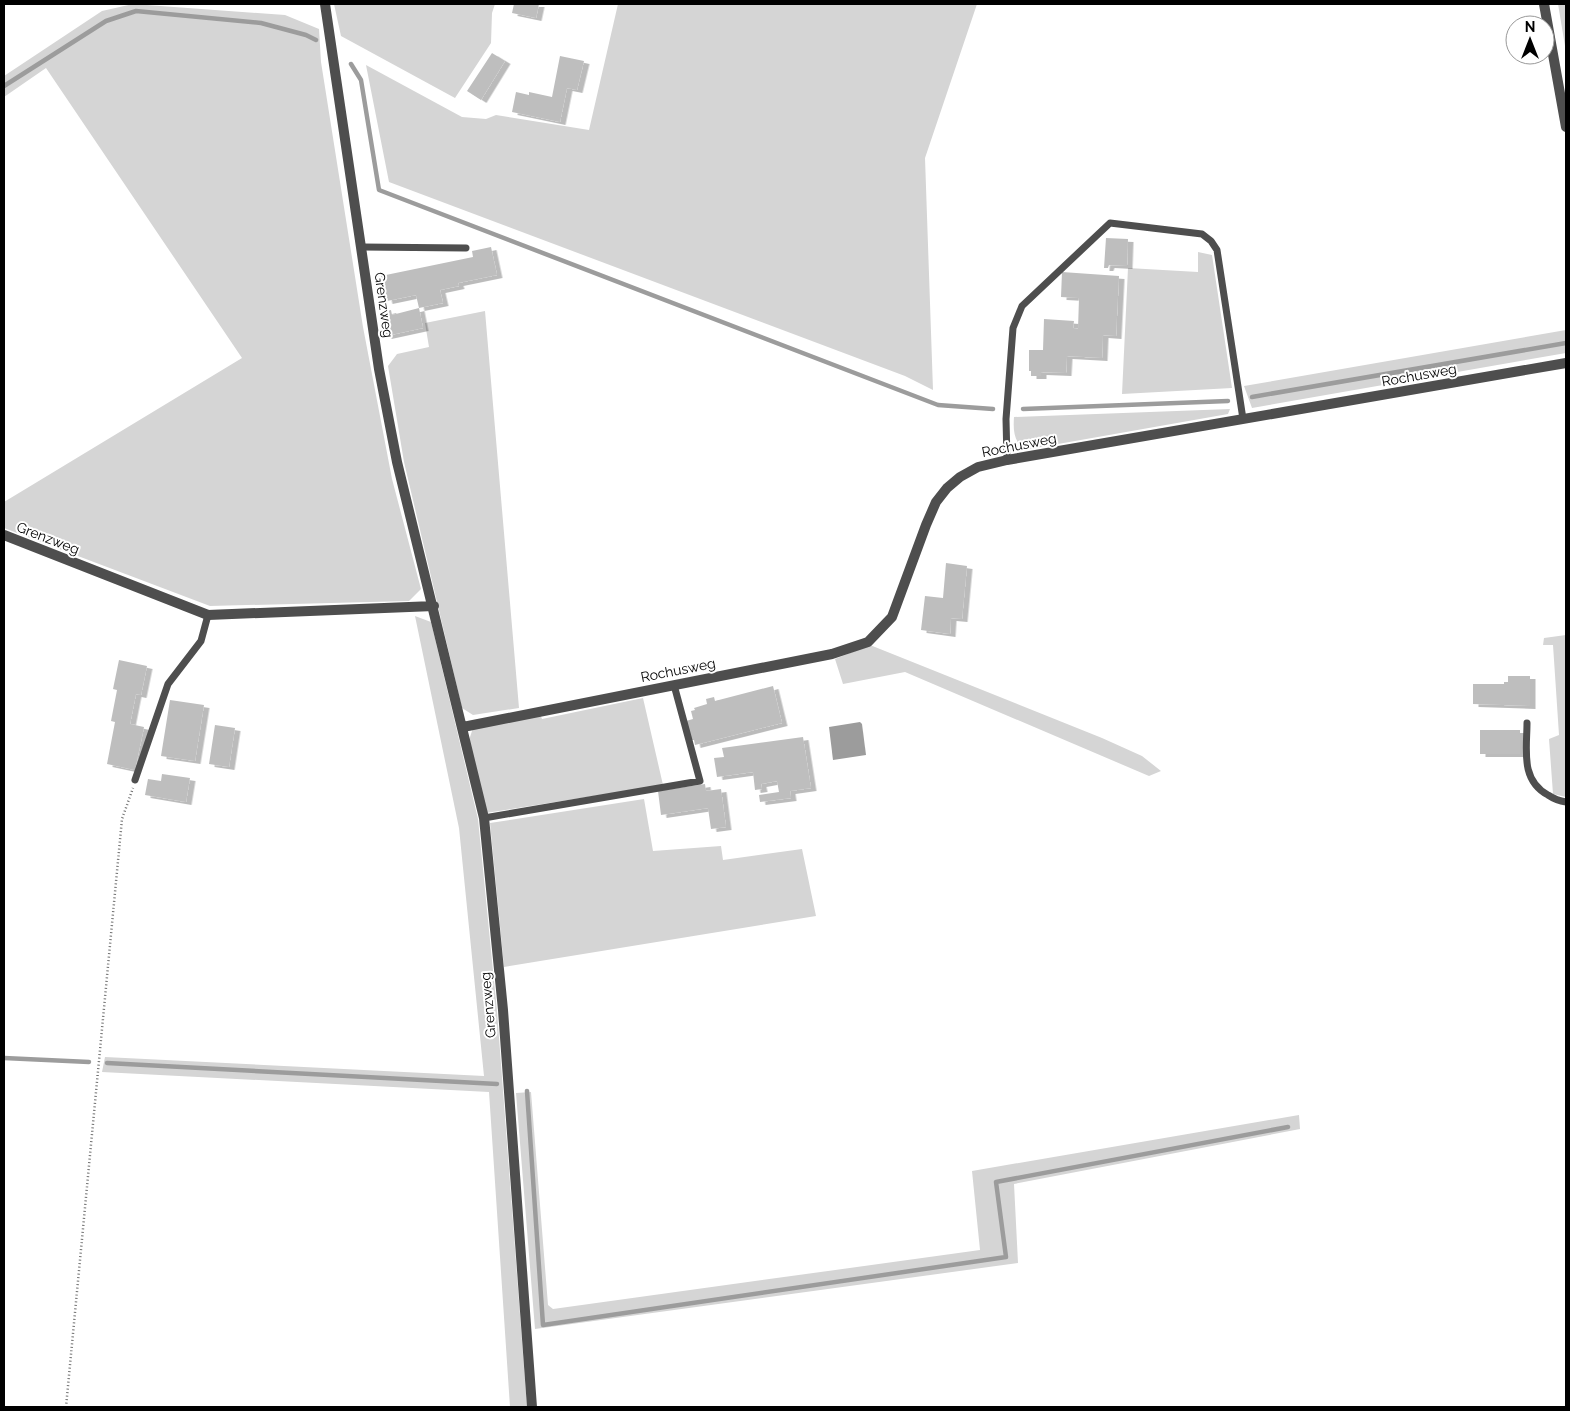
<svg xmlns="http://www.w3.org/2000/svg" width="1570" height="1411" font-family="Raleway,sans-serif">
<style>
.green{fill:#d5d5d5}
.water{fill:#9c9c9c}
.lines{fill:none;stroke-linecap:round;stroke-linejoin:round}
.stream{stroke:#9c9c9c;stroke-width:4.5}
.building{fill:#bebebe;filter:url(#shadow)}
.path{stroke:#707070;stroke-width:2.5;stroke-dasharray:1 2.5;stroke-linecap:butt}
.service{stroke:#4e4e4e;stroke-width:7}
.minor{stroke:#4e4e4e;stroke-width:10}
.labels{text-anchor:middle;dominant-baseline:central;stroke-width:4;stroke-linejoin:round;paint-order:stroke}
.street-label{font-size:14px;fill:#000;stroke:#fff}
</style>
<defs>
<filter id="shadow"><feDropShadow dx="5.5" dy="3" stdDeviation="0" flood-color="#0004"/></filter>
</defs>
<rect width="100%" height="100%" fill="#fff"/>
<path class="green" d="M133,4L285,15L319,29L321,62L363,327L392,479L421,589L409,601L210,606L4,528V502L242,358L46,68L4,97V76L102,11Z
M334,4H495L492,13L491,43L455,98L341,36Z
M618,4H977L925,158L933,390L905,376L389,182L366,65L462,117L486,119L496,115L589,130Z
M1558,4H1566V52Z
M1198,252L1212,255L1232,388L1122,394L1128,268L1198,272Z
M485,311L519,708L473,715L462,708L404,462L388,366L397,354L429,347L425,323Z
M1566,330V353L1252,408L1244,386Z
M1230,409L1228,414L1024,450C1014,440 1013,431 1014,417Z
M415,616L431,622L478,819L497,1011L527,1407H510L489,1092L102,1072L105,1057L484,1076L459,828Z
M1566,635V797L1553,794L1549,739L1559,735L1553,645H1543L1544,638Z
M870,645L1102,738L1142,756L1161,771L1149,776L905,672L843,684L835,659Z
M643,698L663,785L486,813L469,740L473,728L540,714L542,719Z
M644,799L653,851L721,846L723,860L802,849L816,916L504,967L490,823Z
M531,1092L548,1305L553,1309L980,1250L972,1171L1299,1115L1300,1129L1014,1184L1018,1263L535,1329L516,1093Z"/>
<path class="water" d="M860,722L862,724L866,755L833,760L829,727Z"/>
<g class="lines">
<path class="stream" d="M351,64L361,80L379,190L938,405L993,409
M4,86L106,21L136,11L261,23L306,35L316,40
M1252,397L1566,343
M1023,409L1228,401
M4,1058L89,1062
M107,1063L497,1084
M527,1091L543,1325L1006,1257L996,1182L1288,1127"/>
</g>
<path class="building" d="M514,4H539L536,18L512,13Z
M492,53L505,61L481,100L467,91Z
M560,56L584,61L577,90L567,88L560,122L512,112L516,92L529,95V92L552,97Z
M1106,238L1128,239L1127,266L1109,265L1108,268H1104Z
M491,247L497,275L458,283L459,286L440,290L443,303L419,308L423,328L386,336L382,312L391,310L392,315L419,308L416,295L387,301L381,276L473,257L472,251Z
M1062,272L1119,276L1116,336L1103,335L1102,358L1067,356L1066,373L1041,372V376H1031V371H1029V350H1043L1044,319L1074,321L1073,328L1078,329L1079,298L1061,297Z
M946,563L967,566L962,619L951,618L950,634L921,630L925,596L943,598Z
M119,660L147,666L141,695L136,694L130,724L144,727L135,770L107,764L115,722L111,721L117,690L113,689Z
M1508,676H1530V706L1473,704V684H1504V682H1508Z
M773,686L782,723L695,745L694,740H691L686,721L693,719L691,711L695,710L694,708L707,704L706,699L714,697L715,701Z
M170,700L204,705L195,761L161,756Z
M215,725L235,728L229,767L209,764Z
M1480,730H1520V754H1480Z
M803,737L811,788L790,791L791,798L760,802L759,795L779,792L777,781L761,784L762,789L755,790L753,772L717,777L714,758L724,757L722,748Z
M162,774L190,778L186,802L145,795L148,779L161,781Z
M705,784L706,791L721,789L726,827L711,829L708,808L661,815L658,791Z"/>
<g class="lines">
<path class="path" d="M66,1407L122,819L133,788"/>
<path class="service" d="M362,247L466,248
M1007,460L1006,419L1013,328L1022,306L1110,223L1202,234L1211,241L1217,250L1243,419
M1527,723C1527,749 1520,780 1548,795C1554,799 1559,801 1566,802
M135,780L168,684L201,641L208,615
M484,818L700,781L674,685"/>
<path class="minor" d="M325,4L379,369L397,462L484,818L503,1010L532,1407
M1544,4L1566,127
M4,535L208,615L434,606
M463,727L832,654L868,642L892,617L926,525L936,502L947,488L960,477L978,467L1007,460L1566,363"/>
</g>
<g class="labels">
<g class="street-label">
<text transform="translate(384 305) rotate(82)">Grenzweg</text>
<text transform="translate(1419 375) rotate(-10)">Rochusweg</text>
<text transform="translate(1019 445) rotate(-11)">Rochusweg</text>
<text transform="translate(48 538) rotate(21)">Grenzweg</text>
<text transform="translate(678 670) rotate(-11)">Rochusweg</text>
<text transform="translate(488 1005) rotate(-95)">Grenzweg</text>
</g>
</g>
<rect width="1570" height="1411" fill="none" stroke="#000000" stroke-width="10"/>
<g transform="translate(1530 40)"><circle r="24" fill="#ffffff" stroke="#999999"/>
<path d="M0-4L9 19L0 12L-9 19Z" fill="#000000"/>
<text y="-8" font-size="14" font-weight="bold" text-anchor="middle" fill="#000000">N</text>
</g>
</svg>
